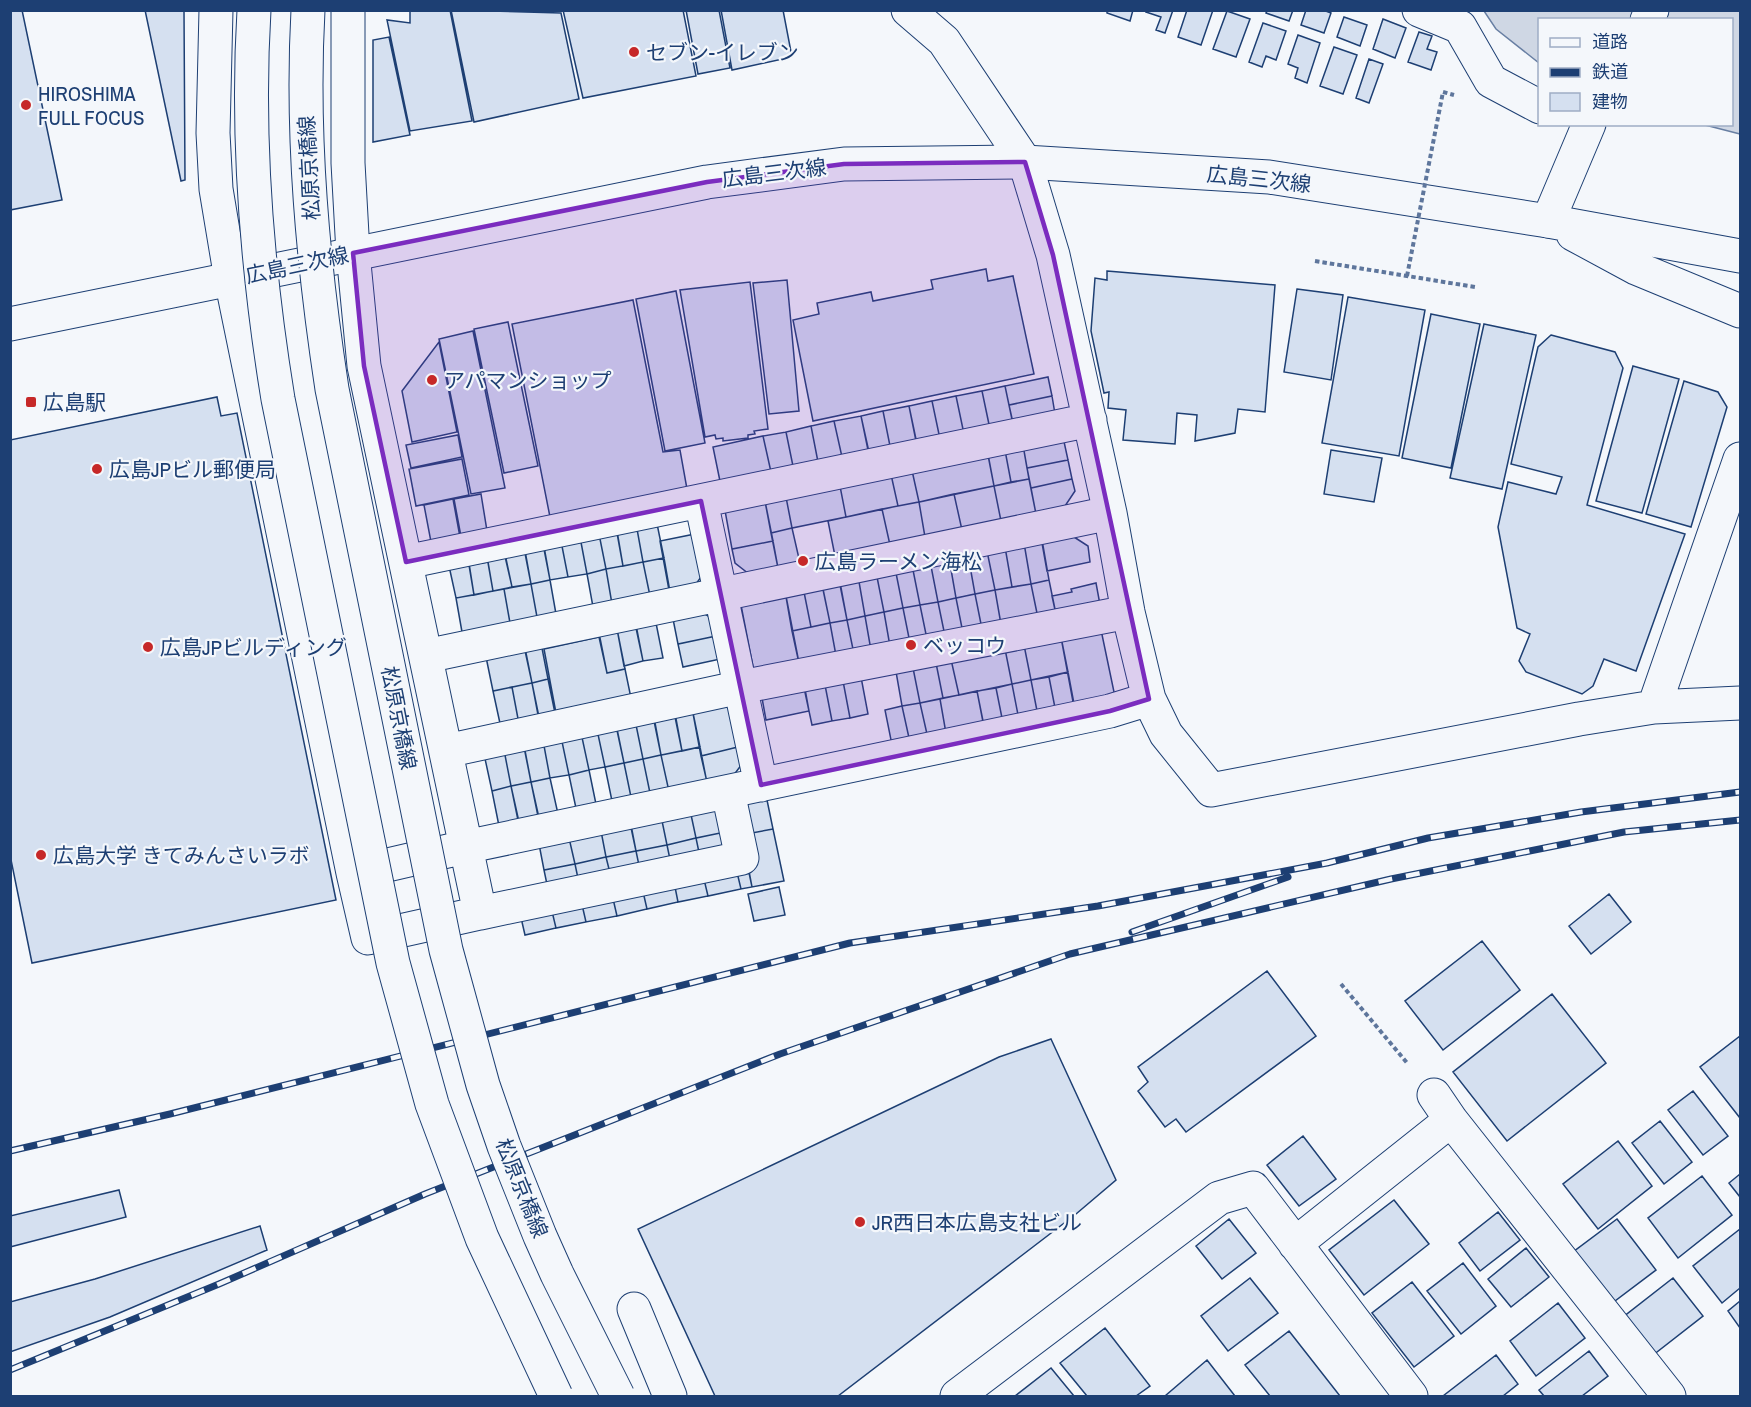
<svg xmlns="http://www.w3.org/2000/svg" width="1751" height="1407" font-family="'Archivo Narrow','Noto Sans JP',sans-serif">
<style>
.water{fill:#cfd7e4;stroke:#687fa3;stroke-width:1.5}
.building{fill:#d5e0f0;stroke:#1d3f73;stroke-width:1.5}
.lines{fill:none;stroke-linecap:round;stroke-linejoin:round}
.minor-casing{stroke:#1d3f73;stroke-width:35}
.major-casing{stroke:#1d3f73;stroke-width:35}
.path{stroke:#5e769c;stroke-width:4;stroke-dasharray:4.5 3;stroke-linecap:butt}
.minor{stroke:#f4f7fb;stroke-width:33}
.major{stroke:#f4f7fb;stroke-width:33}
.rail-casing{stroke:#1d3f73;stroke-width:7}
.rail{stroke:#f4f7fb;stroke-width:4.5;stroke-dasharray:14;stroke-linecap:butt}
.minor-bridge-casing{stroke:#1d3f73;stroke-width:35;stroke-linecap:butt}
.path-bridge{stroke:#5e769c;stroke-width:4;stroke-dasharray:4.5 3;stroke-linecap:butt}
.minor-bridge{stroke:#f4f7fb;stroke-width:33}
.marked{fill:#7b2cbf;fill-opacity:0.2;stroke:#7b2cbf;stroke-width:4.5;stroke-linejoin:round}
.poi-dot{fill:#c62828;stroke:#f4f7fb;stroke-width:2}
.labels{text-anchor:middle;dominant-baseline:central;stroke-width:4.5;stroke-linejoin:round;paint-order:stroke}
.poi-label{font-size:21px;fill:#1d3f73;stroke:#f4f7fb;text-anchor:start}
.street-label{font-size:21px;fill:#1d3f73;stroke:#f4f7fb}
</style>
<rect width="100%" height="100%" fill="#f4f7fb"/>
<path class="water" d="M1484,11H1740V134L1705,125L1732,124V20H1540L1539,63L1496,29Z"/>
<path class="building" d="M10,10H22L62,200L10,210Z
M145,10H184L185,180L181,181Z
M410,10H450L472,121L410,131L387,20L410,23Z
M451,10L561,13L579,99L474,122Z
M563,10H683L696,76L583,98Z
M686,10H719L730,68L698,74Z
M721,10H783L792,57L732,70Z
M1107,10H1133L1130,21L1107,13Z
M1147,10H1173L1165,33L1156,30L1161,17L1146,12Z
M1187,10H1213L1201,45L1178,37Z
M1267,10H1293L1289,21L1266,13Z
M1306,10H1323L1331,13L1324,33L1301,25Z
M1227,11L1250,19L1236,57L1213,49Z
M1344,17L1367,25L1360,46L1337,37Z
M1383,19L1406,28L1395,58L1373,49Z
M1263,23L1286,31L1276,60L1266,56L1262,67L1249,62Z
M1419,32L1432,36L1427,49L1437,52L1431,70L1408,62Z
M1298,35L1320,43L1307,83L1295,78L1298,68L1288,64Z
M389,37L410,135L373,142V40Z
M1334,47L1357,55L1343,94L1320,86Z
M1369,59L1383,64L1369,103L1356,98Z
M986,269L988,281L1013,276L1034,374L813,421L793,320L819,314L817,303L871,292L873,301L933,289L931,280Z
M1107,271L1275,285L1265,412L1238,409L1235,433L1195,441L1197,415L1177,413L1175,444L1123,440L1126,410L1108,408L1109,392L1104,393L1091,331L1095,278L1107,280Z
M787,280L799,411L769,414L753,283Z
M750,282L768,429L754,431L755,434L748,435V438L723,441V438L716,439L715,435L705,437L680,290Z
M1297,289L1343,295L1331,380L1284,372Z
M676,291L705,443L665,451L636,299Z
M1348,297L1425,310L1399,456L1322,443Z
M633,300L663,452L680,450L687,489L550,517L512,324Z
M1431,314L1480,324L1451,468L1402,458Z
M508,322L538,466L504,473L474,329Z
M1484,324L1536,335L1502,489L1450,478Z
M473,331L505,488L471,494L439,339Z
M1551,335L1615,352L1623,368L1587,505L1685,534L1636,671L1604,659L1593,686L1582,694L1526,672L1519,661L1530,634L1517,628L1498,527L1508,482L1556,494L1562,477L1511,464L1538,347Z
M439,342L457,432L412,442L402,391Z
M1633,366L1679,379L1642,513L1596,501Z
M1048,377L1052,396L1009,405L1005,386Z
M1684,381L1718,392L1727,407L1691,527L1646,514Z
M1005,386L1014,429L991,434L982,391Z
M982,391L990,429L964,434L956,396Z
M956,396L964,434L940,439L932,401Z
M1052,396L1055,414L1013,423L1009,405Z
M217,397L221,416L237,413L336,900L32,963L10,855V440Z
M932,401L940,439L917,444L909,406Z
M909,406L918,451H891L883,411Z
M883,411L891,451L869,455L861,416Z
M861,416L871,461L842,457L834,421Z
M834,421L842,457L818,462L811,426Z
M811,426L818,462L794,471L786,432Z
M786,432L794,471L773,481L763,436Z
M458,435L462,457L411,468L406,445Z
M763,436L773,481L722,491L713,447Z
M1063,437L1068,460L1027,468L1023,445Z
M1004,445H1023L1029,479L1011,482Z
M1004,445L1011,482L994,486L987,449Z
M987,450L994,486L919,502L911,466Z
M1331,450L1382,458L1374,502L1324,494Z
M462,459L469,495L416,506L409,469Z
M1068,460L1072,479L1031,488L1027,468Z
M911,466L919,502L898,506L890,470Z
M890,470L898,506L846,517L839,481Z
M1029,479L1036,514L1001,521L994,486Z
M1072,479L1075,491L1063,509L1036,514L1031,488Z
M839,481L846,517L792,528L785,492Z
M994,486L1001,521L962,530L954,494Z
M785,492L792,528L771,533L764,496Z
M481,494L488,537L462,542L454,499Z
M954,494L962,530L925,537L919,502Z
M764,496L773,541L732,549L724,505Z
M453,499L460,537L431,542L424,505Z
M919,502L925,537L890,545L882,509Z
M882,509L890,545L835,556L828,521Z
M655,514L664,558L643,562L635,518Z
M635,518L643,562L623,566L615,522Z
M792,528L800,563L778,568L771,533Z
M617,531L623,566L606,569L599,534Z
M700,533L706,570L696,584L669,590L660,541Z
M599,534L606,569L587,574L580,537Z
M580,537L587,574L568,577L561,541Z
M1074,537L1088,546L1090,562L1047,571L1042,543Z
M1042,540L1049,580L1031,584L1024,543Z
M543,541L550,580L531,584L524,545Z
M561,541L568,577L550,580L543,544Z
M773,541L778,568L749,574L735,563L732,549Z
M1024,543L1031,584L1012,587L1005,547Z
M1005,547L1012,587L995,590L987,551Z
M524,548L531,584L512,587L504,552Z
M987,551L995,590L975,594L968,555Z
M505,554L512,587L493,591L487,557Z
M968,555L975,594L956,598L949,558Z
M664,558L670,592L650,596L643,562Z
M949,558L956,598L938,602L930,561Z
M930,561L938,602L920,605L912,565Z
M488,562L493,591L474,595L469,565Z
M643,562L650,596L612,604L606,569Z
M469,563L474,595L456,598L449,566Z
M912,565L920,605L903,608L895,568Z
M895,568L903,608L884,612L876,572Z
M606,569L612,604L593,607L587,574Z
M876,572L884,612L865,616L858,576Z
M858,576L865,616L847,620L839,580Z
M839,577L847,620L830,623L821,580Z
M550,580L556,614L537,617L531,584Z
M1049,580L1057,619L1039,623L1031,584Z
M1096,583L1101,610L1057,619L1052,596L1072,592L1071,589Z
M531,584L537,617L510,623L504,589Z
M822,584L830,623L811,627L803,587Z
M1031,584L1039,623L1002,630L995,590Z
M803,587L811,627L792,631L785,591Z
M504,589L510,623L462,632L456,598Z
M995,590L1002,630L983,634L975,594Z
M785,591L800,668L755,677L740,600Z
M975,594L983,634L964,638L956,598Z
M956,598L964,638L946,641L938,602Z
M938,602L946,641L928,644L920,605Z
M920,605L928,644L911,648L903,608Z
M903,608L911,648L891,652L884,612Z
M884,612L891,652L872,656L865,616Z
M703,613L719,622L721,635L678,644L673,619Z
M865,616L872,656L855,659L847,620Z
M847,620L855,659L837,661L830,623Z
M656,623L663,658L643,661L636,628Z
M830,623L837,661L800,668L792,631Z
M636,625L643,661L624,666L617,629Z
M1100,625L1114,692L1103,701L1074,707L1060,632Z
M617,629L625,669L607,673L599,633Z
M1060,632L1068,672L1031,680L1023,640Z
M721,635L725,658L683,667L678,644Z
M599,637L607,673L625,669L631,698L556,713L544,649Z
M1023,640L1031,680L1012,684L1004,644Z
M541,643L548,679L532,683L524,646Z
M1004,644L1012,684L959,695L950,655Z
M525,648L532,683L493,691L486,657Z
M950,655L959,695L943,698L935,658Z
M935,658L943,698L920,703L912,663Z
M912,663L920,703L902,706L895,666Z
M1068,672L1075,709L1056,713L1049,677Z
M861,677L868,714L850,718L843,681Z
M1049,677L1056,713L1038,716L1031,680Z
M548,679L556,718L540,722L532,683Z
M1031,680L1038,716L1019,720L1012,684Z
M843,681L850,718L832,721L825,685Z
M532,683L539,720L519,724L512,687Z
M803,683L825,685L832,721L812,725Z
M1012,684L1019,720L1003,723L996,688Z
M512,687L519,724L501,728L493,691Z
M996,688L1003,723L984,727L977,691Z
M805,689L809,711L766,720L762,698Z
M977,691L985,731L947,739L940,699Z
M732,699L742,746L701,756L692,708Z
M940,699L947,739L929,743L920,703Z
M920,703L929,743L911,747L902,706Z
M902,706L911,747L893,750L885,710Z
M674,708L682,751L661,755L653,712Z
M692,708L700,747L682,751L674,712Z
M653,716L661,755L643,759L635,720Z
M635,720L643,759L624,763L616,724Z
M615,721L624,763L605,767L596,725Z
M596,725L605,767L589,770L580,728Z
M580,728L589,770L569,775L560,732Z
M560,732L569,775L550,778L542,735Z
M542,735L550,778L531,782L523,740Z
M523,742L531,782L511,786L504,750Z
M742,746L745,760L733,776L707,782L701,756Z
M700,747L708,788L670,796L661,755Z
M504,750L511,786L492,791L484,754Z
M661,755L670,796L650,793L643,759Z
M643,759L650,793L631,797L624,763Z
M624,763L631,797L612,801L605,767Z
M589,770L597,809L577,813L569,775Z
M550,778L558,814L539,818L531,782Z
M531,782L539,821L519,825L511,786Z
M511,786L519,822L499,826L492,791Z
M767,800L773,829L741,835L735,806Z
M724,803L730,831L696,838L690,810Z
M690,810L696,838L667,845L661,816Z
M661,816L667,845L636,851L630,823Z
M631,825L636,851L606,857L601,831Z
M773,829L784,881L752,887L741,835Z
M601,831L606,857L575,864L569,838Z
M730,831L721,859L701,862L696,838Z
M569,838L575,864L544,870L539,844Z
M696,838L701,862L672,869L667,845Z
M667,845L672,869L641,875L636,851Z
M636,851L641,875L612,881L606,857Z
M606,857L612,881L580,888L575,864Z
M575,864L580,888L549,894L544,870Z
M748,866L752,887L741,889L736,868Z
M736,868L741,889L708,896L702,871Z
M702,871L708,896L678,902L673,877Z
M673,877L678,902L647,909L641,883Z
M641,883L647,909L617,916L611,890Z
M779,887L785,915L754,921L748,894Z
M611,890L617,916L586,922L580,896Z
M1609,894L1631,922L1591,954L1569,926Z
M580,896L586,922L556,928L550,903Z
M550,903L556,928L525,935L519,909Z
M1482,941L1520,990L1443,1050L1405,1001Z
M1267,971L1316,1036L1186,1132L1176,1119L1165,1127L1138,1091L1148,1082L1138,1067Z
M1552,994L1606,1063L1507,1141L1453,1072Z
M1740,1036V1118L1700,1067Z
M1051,1039L1116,1180L1076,1214L838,1396H715L638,1229L999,1057Z
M1693,1091L1728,1136L1703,1155L1668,1110Z
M1660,1121L1692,1162L1664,1184L1632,1143Z
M1303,1136L1336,1179L1299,1206L1267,1165Z
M1618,1141L1652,1186L1598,1229L1563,1184Z
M1740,1174V1197L1729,1183Z
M1702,1176L1732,1215L1678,1258L1648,1218Z
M119,1190L126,1217L10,1247V1216Z
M1394,1200L1429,1244L1364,1295L1329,1250Z
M1498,1212L1520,1240L1480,1271L1459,1243Z
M1229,1219L1256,1253L1222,1279L1196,1246Z
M1617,1219L1656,1270L1607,1307L1569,1255Z
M260,1226L267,1250L110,1317L10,1352V1302L95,1279Z
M1740,1229V1288L1722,1303L1693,1266Z
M1526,1248L1549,1277L1511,1307L1488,1279Z
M1463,1263L1496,1306L1461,1334L1427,1291Z
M1250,1278L1278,1313L1228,1351L1201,1316Z
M1673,1278L1703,1316L1648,1359L1618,1321Z
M1412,1282L1454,1336L1414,1367L1372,1313Z
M1740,1301V1328L1728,1311Z
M1558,1303L1585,1338L1536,1376L1510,1341Z
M1105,1328L1150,1386L1136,1396H1087L1060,1363Z
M1289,1331L1340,1396H1270L1245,1365Z
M1589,1351L1608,1376L1582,1396H1544L1539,1390Z
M1496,1355L1518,1384L1503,1396H1443Z
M1207,1360L1235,1396H1165Z
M1051,1368L1074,1396H1015Z"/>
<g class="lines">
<defs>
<path id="minor" d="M216,10L213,133L216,189L231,279L353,873
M348,10V163L353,253L364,366L480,913L368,938L353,873L465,847L1110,711L1149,699
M908,10L944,41L1025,162L1053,255L1110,513L1128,612L1149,699L1166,734L1211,790L1579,719L1654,707L1740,703
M1419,10L1460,27L1491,81L1540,107
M1647,20L1652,10
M1548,221L1589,124
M701,501L761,785
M406,562L1090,420
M426,656L1110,513
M1654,707L1740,459
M446,751L741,687L1128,612
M480,913L742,858L728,792
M1434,1095L1451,1120L1669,1396
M1295,1244L1451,1120
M634,1309L670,1396
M957,1396L1219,1198L1253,1188L1411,1396"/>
<path id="major" d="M1573,234L1636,268L1740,311
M10,324L707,182L844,164L1025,162L1269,177L1548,221L1740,256"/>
</defs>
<use href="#minor" class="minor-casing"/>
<use href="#major" class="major-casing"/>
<path class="path" d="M1315,261L1475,287
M1341,984L1408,1064"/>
<use href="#minor" class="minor"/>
<use href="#major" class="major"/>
<defs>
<path id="rail" d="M1132,932L1288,877
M10,1151L170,1114L850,943L1098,906L1327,863L1428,838L1581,812L1740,792
M10,1370L219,1284L425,1194L780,1054L1070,954L1391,879L1624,832L1740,820"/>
</defs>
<use href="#rail" class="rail-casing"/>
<use href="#rail" class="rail"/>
<defs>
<path id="minor-bridge" d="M254,10C246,141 257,270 278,399L393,963L432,1104L482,1238L556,1396
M308,10C301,137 313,264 332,389L446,950L483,1085L504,1146L540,1236L557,1274L618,1396"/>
</defs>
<use href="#minor-bridge" class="minor-bridge-casing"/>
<path class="path-bridge" d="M1407,276L1443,92L1454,95"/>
<use href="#minor-bridge" class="minor-bridge"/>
</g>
<path class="marked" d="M1025,162L1053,255L1149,699L1110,711L761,785L701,501L406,562L364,366L353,253L707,182L844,164Z"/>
<g class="poi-dot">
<circle cx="634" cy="52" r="6"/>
<circle cx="26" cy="105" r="6"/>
<circle cx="432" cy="380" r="6"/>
<rect x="25" y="396" width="12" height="12" rx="3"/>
<circle cx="97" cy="469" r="6"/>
<circle cx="803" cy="561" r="6"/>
<circle cx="911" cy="645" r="6"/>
<circle cx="148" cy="647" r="6"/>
<circle cx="41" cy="855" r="6"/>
<circle cx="860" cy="1222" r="6"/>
</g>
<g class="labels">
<g class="poi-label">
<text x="646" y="52">セブン-イレブン</text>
<text x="38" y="93">HIROSHIMA<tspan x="38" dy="24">FULL FOCUS</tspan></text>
<text x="444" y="380">アパマンショップ</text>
<text x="43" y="402">広島駅</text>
<text x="109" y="469">広島JPビル郵便局</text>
<text x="815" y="561">広島ラーメン海松</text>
<text x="923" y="645">ベッコウ</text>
<text x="160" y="647">広島JPビルディング</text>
<text x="53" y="855">広島大学 きてみんさいラボ</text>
<text x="872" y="1222">JR西日本広島支社ビル</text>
</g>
<g class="street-label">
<text transform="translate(309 168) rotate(-93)">松原京橋線</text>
<text transform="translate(774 173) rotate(-7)">広島三次線</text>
<text transform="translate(1259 179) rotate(6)">広島三次線</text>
<text transform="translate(297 265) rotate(-12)">広島三次線</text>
<text transform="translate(399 718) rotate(79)">松原京橋線</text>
<text transform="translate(522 1188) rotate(68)">松原京橋線</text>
</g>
</g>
<rect width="1751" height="1407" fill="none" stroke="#1d3f73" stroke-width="24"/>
<rect x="1538" y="18" width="195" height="108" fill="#f4f7fb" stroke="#9eadc5" stroke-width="1.5"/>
<rect x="1550" y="38" width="30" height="9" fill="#f4f7fb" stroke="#9eadc5" stroke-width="1.5"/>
<text x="1592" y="48" font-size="18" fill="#1d3f73">道路</text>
<rect x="1550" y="68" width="30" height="9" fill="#1d3f73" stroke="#9eadc5" stroke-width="1.5"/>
<text x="1592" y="78" font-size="18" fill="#1d3f73">鉄道</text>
<rect x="1550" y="93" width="30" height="18" fill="#d5e0f0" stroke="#9eadc5" stroke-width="1.5"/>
<text x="1592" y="108" font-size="18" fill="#1d3f73">建物</text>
</svg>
